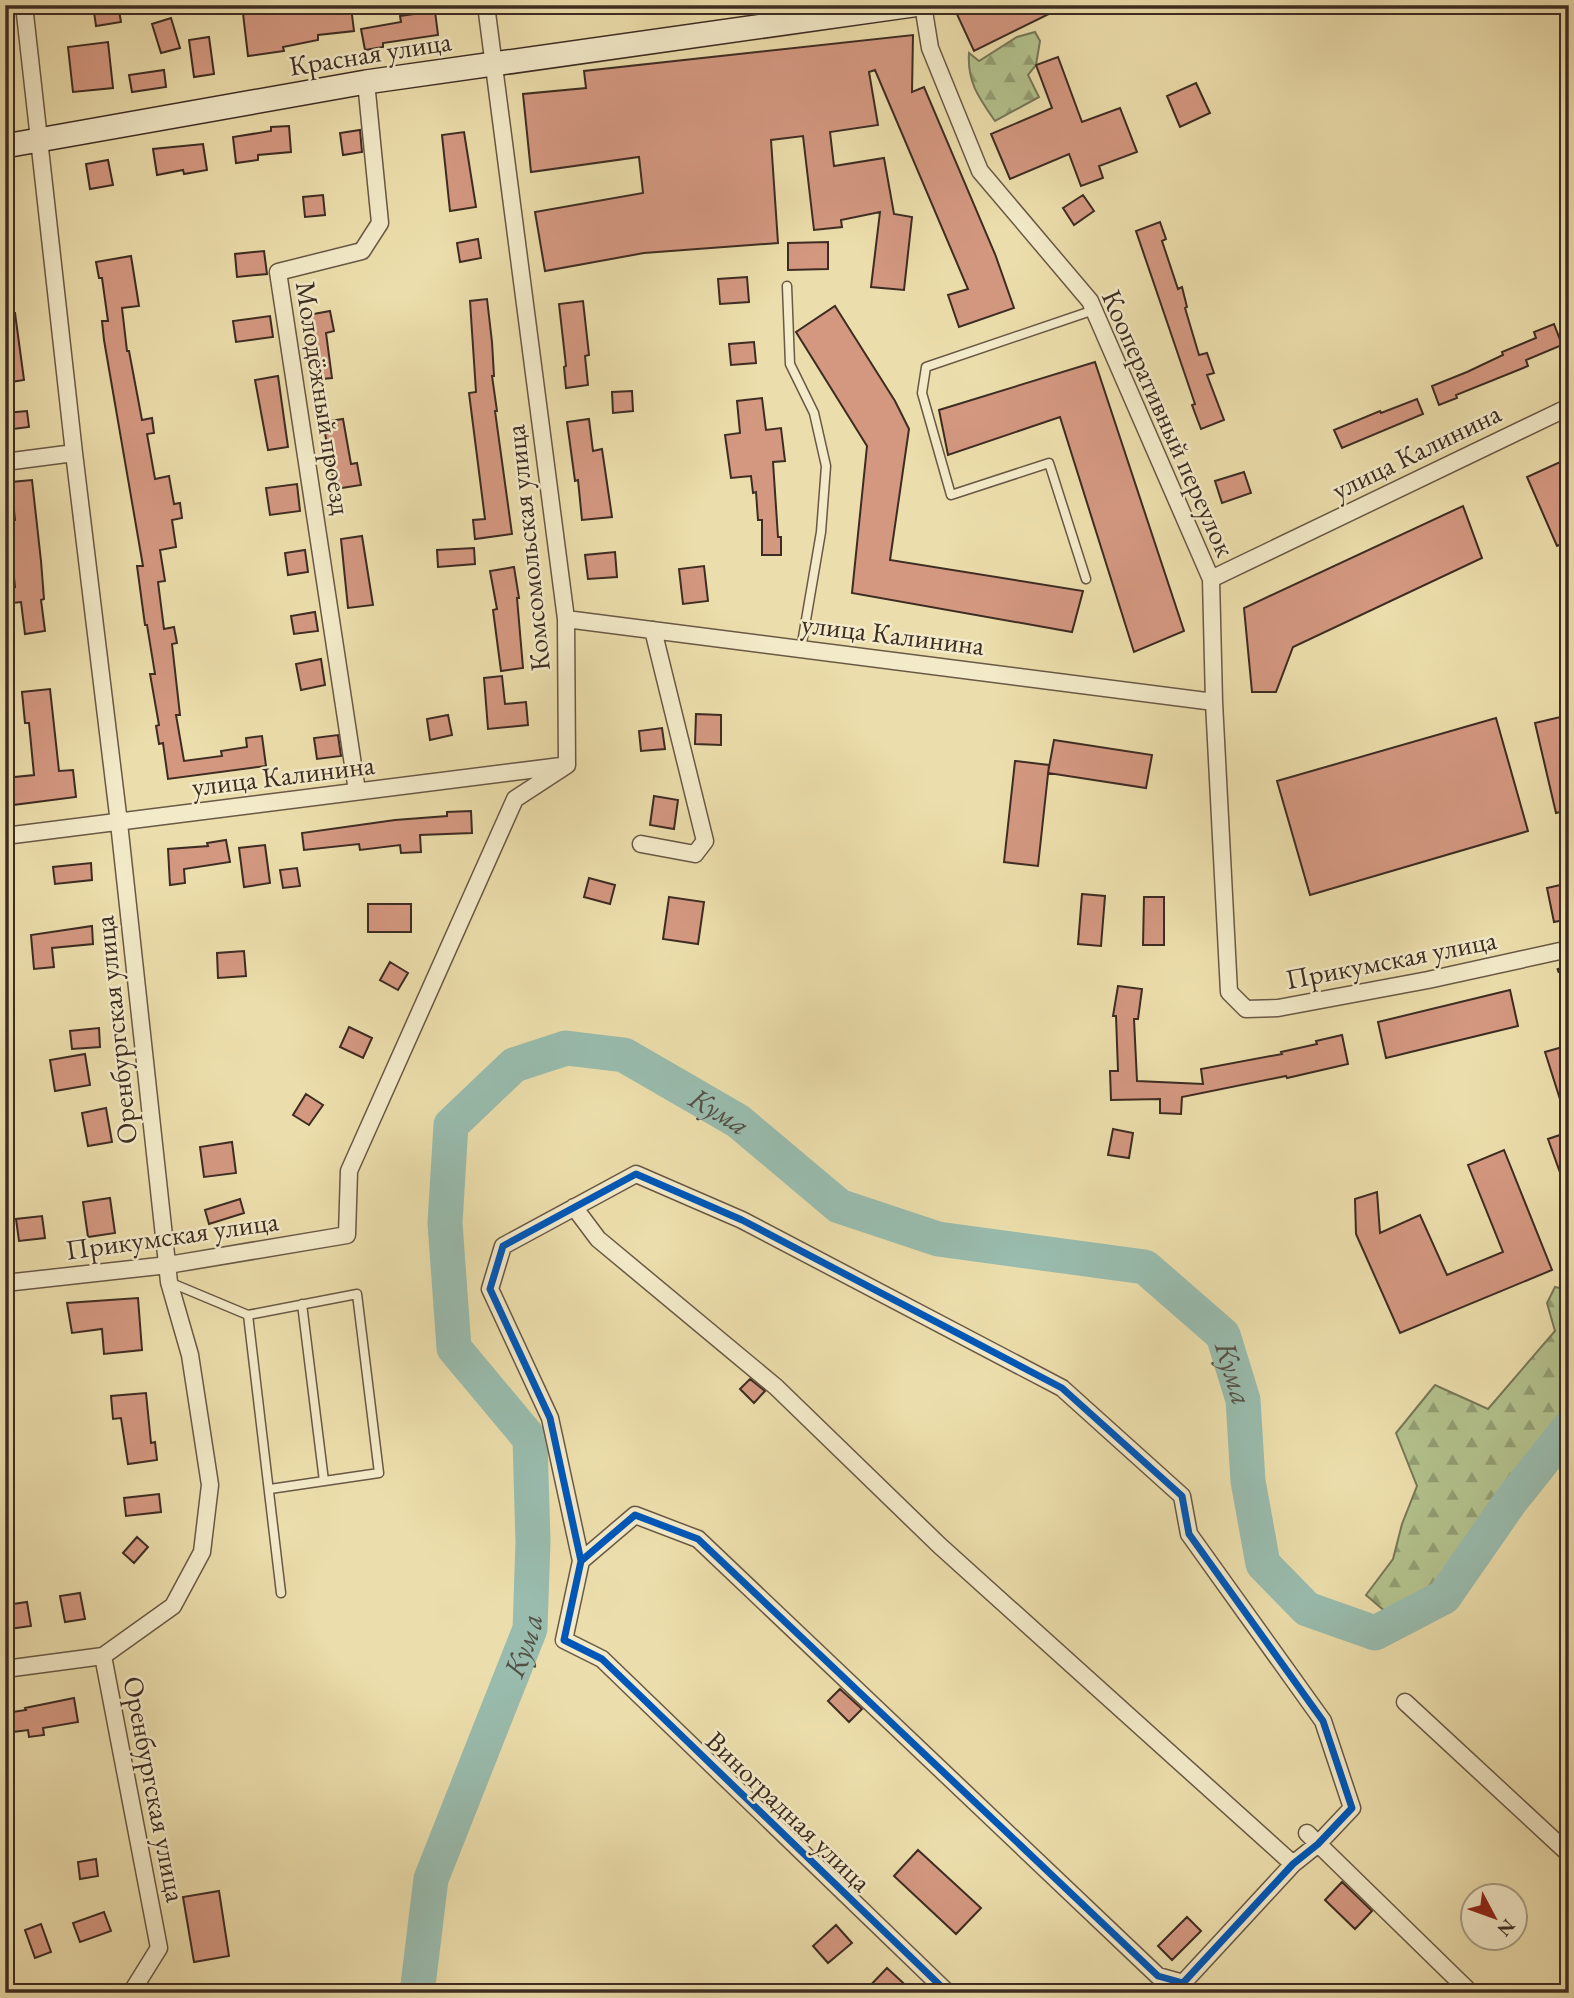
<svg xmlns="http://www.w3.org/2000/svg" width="1574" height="1998" font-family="'EB Garamond',serif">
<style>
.forest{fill:url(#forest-firs);stroke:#787758;stroke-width:2}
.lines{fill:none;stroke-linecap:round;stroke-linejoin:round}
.river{stroke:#99bcae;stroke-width:35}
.building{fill:#d49881;stroke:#3d2c22;stroke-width:2}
.lane-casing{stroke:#695844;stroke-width:11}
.street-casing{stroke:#695844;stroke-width:19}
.secondary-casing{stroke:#3d2c22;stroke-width:26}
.path{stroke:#3d2c22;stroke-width:3.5;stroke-dasharray:5 3.5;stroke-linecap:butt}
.lane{stroke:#f3eac9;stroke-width:8}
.street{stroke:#f3eac9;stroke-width:16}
.secondary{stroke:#f3eac9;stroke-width:23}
.cycleway-casing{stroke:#f3eac9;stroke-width:11}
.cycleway{stroke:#0057b8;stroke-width:7}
.labels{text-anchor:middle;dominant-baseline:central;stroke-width:5;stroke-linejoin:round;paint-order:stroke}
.street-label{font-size:28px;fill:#3d2c22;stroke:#f3eac9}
.water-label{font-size:30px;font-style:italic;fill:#545045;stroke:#f3eac9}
</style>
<defs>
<pattern id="forest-firs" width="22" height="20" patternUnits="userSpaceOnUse" patternTransform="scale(1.75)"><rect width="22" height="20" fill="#b3c28d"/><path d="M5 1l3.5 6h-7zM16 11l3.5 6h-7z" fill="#939e73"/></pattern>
</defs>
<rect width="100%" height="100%" fill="#ecdeac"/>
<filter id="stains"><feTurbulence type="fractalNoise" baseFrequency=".00286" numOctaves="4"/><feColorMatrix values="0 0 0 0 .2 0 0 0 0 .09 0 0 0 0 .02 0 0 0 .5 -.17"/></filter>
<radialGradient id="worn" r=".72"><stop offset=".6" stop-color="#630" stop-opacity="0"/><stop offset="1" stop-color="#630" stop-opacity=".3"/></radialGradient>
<path class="forest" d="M1035,32L1040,41L1036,65L1028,75L1039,97L995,121C979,98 967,82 969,53L979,61L1017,37Z
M1555,1287L1569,1290V1411L1505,1490L1438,1588L1387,1613L1366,1595L1393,1559L1402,1524L1417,1486L1396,1433L1435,1385L1488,1409L1555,1331L1547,1303Z"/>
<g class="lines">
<path class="river" id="s1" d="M417,1993L431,1879L530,1629L533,1542L530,1439L454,1348L445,1223L451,1125L514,1065L566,1048L624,1055L738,1121L839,1206L938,1239L1145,1267L1223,1335L1243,1400L1248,1481L1263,1564L1307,1609L1375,1633L1444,1597L1510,1502L1569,1428"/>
</g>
<path class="building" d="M93,5H118L121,22L96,26Z
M242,5H312L313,11L351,7L354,31L318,35V40L283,47L284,51L248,56Z
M964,5H1067L974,51L955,10Z
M435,11L438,35L383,43V47L365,50L361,29L401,22L400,16Z
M171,18L180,48L161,53L152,24Z
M913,35L912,92L924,87L995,254L1014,308L959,327L948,295L968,289L875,70L869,72L878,125L830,132L834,166L884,158L894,214L912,217L904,290L871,287L880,212L841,220L842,227L814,230L803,136L771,140L778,243L644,253L545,271L535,212L643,193L639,157L531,172L523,94L586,88L584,71Z
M209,37L214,74L194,77L189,40Z
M108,42L113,88L73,92L68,47Z
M1058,57L1082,122L1120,108L1137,152L1099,166L1103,178L1081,186L1069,154L1010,179L991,134L1052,108L1036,65Z
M164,70L166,87L132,92L129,75Z
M1196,83L1210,113L1180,127L1167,96Z
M289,126L291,152L258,155V160L236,163L233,137L271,131V127Z
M360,130L362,152L343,155L340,133Z
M464,132L476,207L450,211L442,135Z
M203,144L207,170L184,174L183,170L157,175L153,149Z
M108,160L113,185L90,189L86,164Z
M323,195L325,215L305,217L303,197Z
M1083,195L1094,211L1074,225L1063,208Z
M1160,222L1166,239L1162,241L1178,289L1182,287L1187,307L1185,308L1199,355L1207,353L1214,373L1207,375L1224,420L1201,429L1192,405L1195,404L1136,231Z
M478,239L481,258L460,262L457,243Z
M828,242V269L788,270V243Z
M264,251L267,274L237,277L235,254Z
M131,256L139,306L122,308L127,351H129L142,420L152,418L154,433L147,434L155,479L169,476L174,504L180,503L182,518L172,520L176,547L160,550L165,581L158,582L164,629L174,627L177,643L172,644L180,715H176L184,761L222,756L221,751L247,747L246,738L262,736L266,766L168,779L163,743L159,744L156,726L159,725L150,674H155L147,625H145L137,566H143L104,340L102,321H108L102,278H99L96,262Z
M747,277L749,302L720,304L718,279Z
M487,299L492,342L494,376H492L497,411H495L512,534L475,539L473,520L485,519L469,393L476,392L470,301Z
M583,301L589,355L585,356L588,385L566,388L564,367L566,366L559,304Z
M835,306L895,401L909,429L890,560L1083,591L1072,632L852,593L867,446L796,332Z
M330,311L334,331L326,333L332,378L311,380L308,354L315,353L308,315Z
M5,313H15L24,380L5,383Z
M270,316L273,337L236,342L233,321Z
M1554,324L1562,345L1526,360L1528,366L1456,395L1457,398L1439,405L1432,386L1467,372L1503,355L1502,352L1536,338L1534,332Z
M754,342L756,363L731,365L729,344Z
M1095,362L1184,631L1134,652L1060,417L948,455L939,410Z
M278,376L288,447L268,450L255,380Z
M632,391L633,411L613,413L612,392Z
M762,398L766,430L781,428L785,461L773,462L778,537H781V555H762V520H758L756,492L753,493L751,476L731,478L725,435L740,433L737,401Z
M1417,399L1423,414L1342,448L1334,430L1380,411L1381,413Z
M27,411L29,427L5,430V413Z
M343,419L351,464L357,463L361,485L335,489L323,422Z
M589,419L593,451L602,449L612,517L582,520L578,480L575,481L567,422Z
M1569,458V541L1557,546L1527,477Z
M1244,472L1251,493L1222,503L1215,481Z
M32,480L41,561L44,599L41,600L45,631L25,634L21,602L13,603L11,587H15L8,521L15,520L11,482Z
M297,484L300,511L270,515L266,488Z
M1463,506L1482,558L1293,647L1276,692H1252L1244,608Z
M362,536L373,605L348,608L341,539Z
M474,548L475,564L438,567L437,550Z
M305,550L308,572L288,575L285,553Z
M615,552L617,577L588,579L585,555Z
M704,566L708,601L683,604L679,569Z
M514,567L519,598H517L523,668L501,671L493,610L497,609L490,571Z
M315,612L318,631L294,634L291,616Z
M321,659L325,685L301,690L296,664Z
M502,676L505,704L526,702L528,725L488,729L484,678Z
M50,689L59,771L73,770L76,797L5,806V778L34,775L29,723H25L22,692Z
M696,714L721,715V745L695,744Z
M448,715L452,735L430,740L427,719Z
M1569,715V810L1556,813L1535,723Z
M1496,718L1528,831L1310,895L1277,781Z
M662,728L665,749L641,751L639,731Z
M338,735L341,756L317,759L314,738Z
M1054,740L1152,755L1146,788L1048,773Z
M1015,761L1049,765L1038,866L1004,862Z
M654,796L678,800L674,829L650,825Z
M471,811L472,833L420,835L421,852L401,853L400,845L360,850L359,844L304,850L302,833L395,820L447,816V812Z
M226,840L230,862L184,869L185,883L170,885L168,849L208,846L207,843Z
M265,845L270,883L244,887L239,848Z
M91,863L92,880L55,884L53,867Z
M297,868L300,886L283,888L280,870Z
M589,878L615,885L610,904L584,897Z
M1569,883V919L1554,922L1547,888Z
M1082,894L1105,896L1101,946L1078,944Z
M669,897L704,902L698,944L663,939Z
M1144,897H1164V945H1143Z
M368,904H411V932H368Z
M92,926L93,944L52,948L54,967L34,969L31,935Z
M244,951L246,976L218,978L217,953Z
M390,962L408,973L398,990L380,980Z
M1118,986L1142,989L1138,1019H1134L1137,1081L1203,1084L1201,1069L1282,1054L1281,1052L1317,1044L1316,1041L1342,1035L1348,1064L1287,1078L1286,1076L1182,1097L1181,1114L1160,1113V1099L1111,1100L1110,1071H1118L1116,1016H1113Z
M1510,990L1518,1026L1386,1058L1378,1022Z
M349,1027L372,1038L363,1058L340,1047Z
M99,1028L100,1047L72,1049L70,1031Z
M1566,1046L1569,1055V1115H1565L1545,1052Z
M85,1054L90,1085L55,1091L50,1060Z
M306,1094L323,1105L309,1125L293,1115Z
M106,1108L112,1142L88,1146L82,1113Z
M1113,1129L1133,1133L1129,1158L1108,1155Z
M1569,1132V1191L1567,1192L1548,1139Z
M232,1142L236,1173L204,1177L200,1147Z
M1504,1150L1552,1270L1400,1333L1356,1234L1355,1199L1377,1192L1380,1233L1420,1215L1447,1275L1503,1252L1468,1165Z
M110,1198L115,1233L88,1237L83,1202Z
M240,1199L244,1213L209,1224L205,1210Z
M42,1216L45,1238L19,1241L16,1219Z
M138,1298L142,1350L104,1354L102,1329L72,1333L67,1303Z
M750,1379L765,1391L754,1403L740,1389Z
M146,1393L151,1443L155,1442L157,1460L128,1464L121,1418L113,1419L111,1396Z
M159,1494L161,1512L126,1516L124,1498Z
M137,1537L148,1547L134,1563L123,1553Z
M80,1593L85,1619L65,1622L60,1596Z
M27,1602L31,1626L9,1629L6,1605Z
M840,1689L862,1709L849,1722L828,1701Z
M74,1698L78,1722L43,1728L44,1735L29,1737L28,1730L5,1733V1713L26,1710L25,1708Z
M918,1850L981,1908L956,1934L894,1876Z
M96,1859L98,1876L80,1879L78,1862Z
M1342,1882L1372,1911L1355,1929L1325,1900Z
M219,1891L229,1956L194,1962L183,1897Z
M104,1912L111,1931L80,1942L73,1923Z
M1187,1917L1201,1931L1172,1960L1158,1946Z
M41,1924L51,1952L35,1958L25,1930Z
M836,1925L852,1943L828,1963L813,1946Z
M887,1968L914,1993H863Z"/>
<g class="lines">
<defs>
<path id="lane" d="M787,286L790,364L814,413L826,466L821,532L801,649
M1086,579L1049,463L951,495L922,393L926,367L1094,310
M169,1282L248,1315L357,1294L379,1473L270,1489
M302,1304L324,1481
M248,1315L281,1593"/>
<path id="street" d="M24,5L74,453L119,823L169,1282L190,1355L210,1485L202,1552L173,1606L103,1656L159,1948L131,1993
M923,5L930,48L980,171L1090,301L1211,579L1214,702L1229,992L1246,1009L1278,1008L1428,980L1569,949
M5,462L74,453
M1211,579L1569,407
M566,619L1214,702
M357,791L278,272L362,251L380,223L366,82
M5,836L561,766
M641,844L695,854L705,841L653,630
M574,1207L598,1239L776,1387L939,1545L1293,1864
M5,1283L168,1265L347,1235L349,1171L515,799L567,765L566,619L486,5
M581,1561L635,1515L698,1539L1158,1976L1183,1983L1293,1864L1318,1844L1352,1808L1323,1721L1189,1534L1182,1496L1062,1388L742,1220L636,1174L503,1246L490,1289L550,1418L581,1561L564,1640L602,1659L948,1993
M5,1669L103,1656
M1405,1702L1569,1854
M1307,1833L1471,1993"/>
<path id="secondary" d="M5,146L366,82L913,5"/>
</defs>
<use href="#lane" class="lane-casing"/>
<use href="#street" class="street-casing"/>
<use href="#secondary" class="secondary-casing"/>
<path class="path" d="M1558,968L1569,1001"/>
<use href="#lane" class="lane"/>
<use href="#street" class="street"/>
<use href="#secondary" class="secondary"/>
<defs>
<path id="cycleway" d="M581,1561L635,1515L698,1539L1158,1976L1183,1983L1293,1864L1318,1844L1352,1808L1323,1721L1189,1534L1182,1496L1062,1388L742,1220L636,1174L503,1246L490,1289L550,1418L581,1561L564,1640L602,1659L948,1993"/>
</defs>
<use href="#cycleway" class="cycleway-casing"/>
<use href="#cycleway" class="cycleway"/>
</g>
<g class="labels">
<g class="street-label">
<text transform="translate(370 53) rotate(-9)">Красная улица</text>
<text transform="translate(324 398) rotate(81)">Молодёжный проезд</text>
<text transform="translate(1169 423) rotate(66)">Кооперативный переулок</text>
<text transform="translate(1416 451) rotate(-26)">улица Калинина</text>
<text transform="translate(527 548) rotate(-96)">Комсомольская улица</text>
<text transform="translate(893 634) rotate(7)">улица Калинина</text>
<text transform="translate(283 775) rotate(-7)">улица Калинина</text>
<text transform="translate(1391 959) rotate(-11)">Прикумская улица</text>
<text transform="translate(115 1030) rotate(-96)">Оренбургская улица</text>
<text transform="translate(172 1235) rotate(-8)">Прикумская улица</text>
<text transform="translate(155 1789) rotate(79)">Оренбургская улица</text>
<text transform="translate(789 1811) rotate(44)">Виноградная улица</text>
</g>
<g class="water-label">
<text stroke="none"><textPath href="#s1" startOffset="1227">Кума</textPath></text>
<text stroke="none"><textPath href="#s1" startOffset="1836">Кума</textPath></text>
<text stroke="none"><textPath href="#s1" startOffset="366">Кума</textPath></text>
</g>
</g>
<rect width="1574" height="1998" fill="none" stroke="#ecdeac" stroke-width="28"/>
<rect x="7" y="7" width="1560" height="1984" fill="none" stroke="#3d2c22" stroke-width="3.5"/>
<rect x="14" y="14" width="1546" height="1970" fill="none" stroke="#3d2c22" stroke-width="2"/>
<g transform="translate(1494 1917) rotate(131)"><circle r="33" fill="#f3eac9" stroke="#aa9e86" stroke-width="2"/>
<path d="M0-5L12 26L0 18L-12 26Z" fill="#8f2418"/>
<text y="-10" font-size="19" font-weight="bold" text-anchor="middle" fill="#3d2c22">N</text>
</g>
<rect width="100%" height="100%" filter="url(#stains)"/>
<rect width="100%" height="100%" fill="url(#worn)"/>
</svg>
